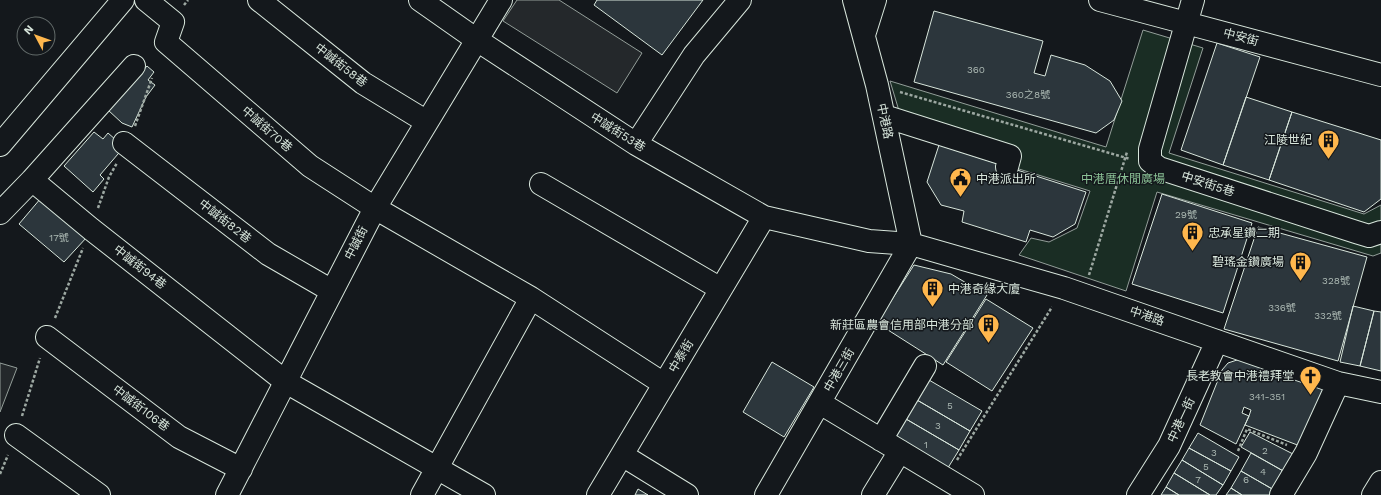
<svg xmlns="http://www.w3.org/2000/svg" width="1381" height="495" font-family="'Work Sans','Noto Sans TC',sans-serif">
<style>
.park{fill:#1a2d24;stroke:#939e99}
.parking{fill:#24282b;stroke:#939e99}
.building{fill:#2c363c;stroke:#d8e6dc;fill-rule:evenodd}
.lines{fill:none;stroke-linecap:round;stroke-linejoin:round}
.minor-casing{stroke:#d8e6dc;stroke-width:24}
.path{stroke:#9da8a2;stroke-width:2.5;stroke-dasharray:3 2;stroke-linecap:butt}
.minor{stroke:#14181c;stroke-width:22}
.labels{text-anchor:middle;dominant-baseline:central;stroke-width:3;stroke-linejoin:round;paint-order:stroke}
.number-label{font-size:10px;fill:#adbab4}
.street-label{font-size:12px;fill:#d8e6dc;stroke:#14181c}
.poi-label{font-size:12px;fill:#d8e6dc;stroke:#14181c;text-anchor:end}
.park-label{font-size:12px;fill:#8ac095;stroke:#14181c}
</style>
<rect width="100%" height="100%" fill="#14181c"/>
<path class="park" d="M1143,30L1203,48L1169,153L1364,214L1381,205V253L1373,256L1157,192L1126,291L1019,255L1031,238L1049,242L1077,228L1090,191L906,134L890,81L1106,147Z"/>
<path class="parking" d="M517,0H559L642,53L617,93L503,21Z
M0,363L17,368L0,412Z"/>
<path class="building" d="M597,0H703L662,55L594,5Z
M934,11L1043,41L1034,73L1045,76L1051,55L1085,65L1110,81L1122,101L1114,120L1096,133L914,82Z
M1217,43L1260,57L1223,165L1181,150Z
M147,66L154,72L148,80L155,85L146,97L132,127L122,123L108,110Z
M1246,97L1292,112L1269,180L1223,165Z
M1292,112L1381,140V199L1364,212L1269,180Z
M94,132L103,139L108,133L124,147L100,175L104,179L93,192L64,166Z
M939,145L1086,192L1075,224L1053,237L1030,230L1026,242L962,222L964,211L941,205L927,182Z
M1162,194L1252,223L1223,313L1132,284Z
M41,198L87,237L64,262L19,224Z
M1258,227L1367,257L1338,361L1224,329Z
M914,265L951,274L987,295L943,365L877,323Z
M986,299L1033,328L992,391L946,362Z
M1353,306L1374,311L1360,366L1340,362Z
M1374,311L1381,312V371L1360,366Z
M1240,359L1328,386L1300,446L1245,425L1249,416L1236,444L1200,425L1222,370L1228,363ZM1244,407L1251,410L1249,416L1242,413Z
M772,362L814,387L784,437L743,412Z
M929,380L982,411L970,431L917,400Z
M917,400L970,431L959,450L906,419Z
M906,419L959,450L946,471L894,439Z
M1250,432L1293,454L1285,472L1241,447Z
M1198,433L1239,457L1231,471L1189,448Z
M1189,448L1231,471L1223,485L1182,460Z
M1251,453L1285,472L1274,490L1241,471Z
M1182,460L1223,485L1216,495H1210L1174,473Z
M1241,471L1274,490L1272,495H1242L1231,488Z
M1174,473L1210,495H1179L1166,487Z
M1166,487L1179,495H1161Z
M1231,488L1242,495H1226Z
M638,489L648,495H635Z"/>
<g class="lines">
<defs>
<path id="minor" d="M146,0L173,22L166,42L310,166L375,208L531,298L664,384
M259,0L363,83L427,122
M420,0L477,40L636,144L764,217L869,241L911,244L766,495
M854,0L877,85L911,244L1064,288L1338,383L1381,392
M1100,0L1381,75
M1193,0L1150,149V161L1159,168L1356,232L1369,236L1381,232
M864,35L875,0
M884,116L1010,156L1007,167
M124,143L268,254L332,291
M636,144L694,55L740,0
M0,145L123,0
M32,180L134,66
M541,184L721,289
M0,213L32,180L91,229L286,382L484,495
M47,337L179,437L241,469
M820,403L973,495
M16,435L99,495
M881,440L925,366
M622,455L687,495
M227,495L375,208L501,0
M422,495L531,298
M598,495L764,217
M873,495L900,451
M1138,495L1169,446L1217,341
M1281,495L1306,453L1338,383
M1373,495L1381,482"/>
</defs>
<use href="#minor" class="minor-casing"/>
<path class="path" d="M184,5L188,0
M900,92L1130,159
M135,126L152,78
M98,208L109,177L117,163
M1089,275L1127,152
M55,318L83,248
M22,416L40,358
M1238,451L1247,429L1287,445
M957,460L1052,307
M0,474L8,455"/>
<use href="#minor" class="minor"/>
</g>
<defs>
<symbol id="building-pin" viewBox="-11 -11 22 30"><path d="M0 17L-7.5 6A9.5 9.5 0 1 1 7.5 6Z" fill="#ffb74d" stroke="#14181c"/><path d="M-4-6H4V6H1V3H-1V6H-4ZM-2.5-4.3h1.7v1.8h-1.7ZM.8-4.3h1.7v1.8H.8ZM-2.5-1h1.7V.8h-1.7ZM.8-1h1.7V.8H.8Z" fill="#111"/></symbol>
<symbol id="civic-pin" viewBox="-11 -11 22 30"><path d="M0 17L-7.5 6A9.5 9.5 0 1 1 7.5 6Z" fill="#ffb74d" stroke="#14181c"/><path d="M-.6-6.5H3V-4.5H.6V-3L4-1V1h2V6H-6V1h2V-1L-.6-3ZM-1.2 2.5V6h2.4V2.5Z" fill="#111"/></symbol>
<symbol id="church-pin" viewBox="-11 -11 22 30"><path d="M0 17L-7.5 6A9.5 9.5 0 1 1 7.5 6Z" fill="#ffb74d" stroke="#14181c"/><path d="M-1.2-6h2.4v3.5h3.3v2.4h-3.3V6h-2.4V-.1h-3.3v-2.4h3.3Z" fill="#111"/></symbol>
</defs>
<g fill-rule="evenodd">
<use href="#building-pin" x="1316" y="128" width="25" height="34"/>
<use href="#civic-pin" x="948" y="166" width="25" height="34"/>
<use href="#building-pin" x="1180" y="220" width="25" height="34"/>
<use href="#building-pin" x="1288" y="250" width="25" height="34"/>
<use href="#building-pin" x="920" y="276" width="25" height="34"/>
<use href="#building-pin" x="976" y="312" width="25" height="34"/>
<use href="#church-pin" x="1298" y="364" width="25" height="34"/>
</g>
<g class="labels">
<g class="number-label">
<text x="976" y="69">360</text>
<text x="1028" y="94">360之8號</text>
<text x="1186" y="214">29號</text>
<text x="59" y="237">17號</text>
<text x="1336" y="280">328號</text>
<text x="1282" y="307">336號</text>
<text x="1328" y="315">332號</text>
<text x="1267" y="396">341-351</text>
<text x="950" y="405">5</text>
<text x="938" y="425">3</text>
<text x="926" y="444">1</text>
<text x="1265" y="450">2</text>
<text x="1214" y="452">3</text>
<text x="1206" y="466">5</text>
<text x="1263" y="471">4</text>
<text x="1198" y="479">7</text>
<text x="1246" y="479">6</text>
</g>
<g class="street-label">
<text transform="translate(1241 37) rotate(15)">中安街</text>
<text transform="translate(341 65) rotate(38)">中誠街58巷</text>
<text transform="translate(885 121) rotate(78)">中港路</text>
<text transform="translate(267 129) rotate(41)">中誠街70巷</text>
<text transform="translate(618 132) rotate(32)">中誠街53巷</text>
<text transform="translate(1208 184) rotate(18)">中安街5巷</text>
<text transform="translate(225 221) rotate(38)">中誠街82巷</text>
<text transform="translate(356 243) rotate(-63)">中誠街</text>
<text transform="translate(140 267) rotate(38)">中誠街94巷</text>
<text transform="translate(1147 316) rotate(19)">中港路</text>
<text transform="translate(681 356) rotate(-59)">中泰街</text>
<text transform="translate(839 370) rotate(-60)">中港三街</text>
<text transform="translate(141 408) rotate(37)">中誠街106巷</text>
<text transform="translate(1181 420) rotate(-65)">中港一街</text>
</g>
<g class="poi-label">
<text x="1312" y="140">江陵世紀</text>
<text x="976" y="179" text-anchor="start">中港派出所</text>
<text x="1208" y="233" text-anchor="start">忠承星鑽二期</text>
<text x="1284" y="262">碧瑤金鑽廣場</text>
<text x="948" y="289" text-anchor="start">中港奇緣大廈</text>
<text x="974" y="325">新莊區農會信用部中港分部</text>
<text x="1294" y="376">長老教會中港禮拜堂</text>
</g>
<g class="park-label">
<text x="1123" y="179">中港厝休閒廣場</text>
</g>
</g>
<g transform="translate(36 36) rotate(311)"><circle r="19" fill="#14181c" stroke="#626a69"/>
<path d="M0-3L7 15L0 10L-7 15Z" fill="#ffb74d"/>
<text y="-6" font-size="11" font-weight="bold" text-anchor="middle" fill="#d8e6dc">N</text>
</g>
</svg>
